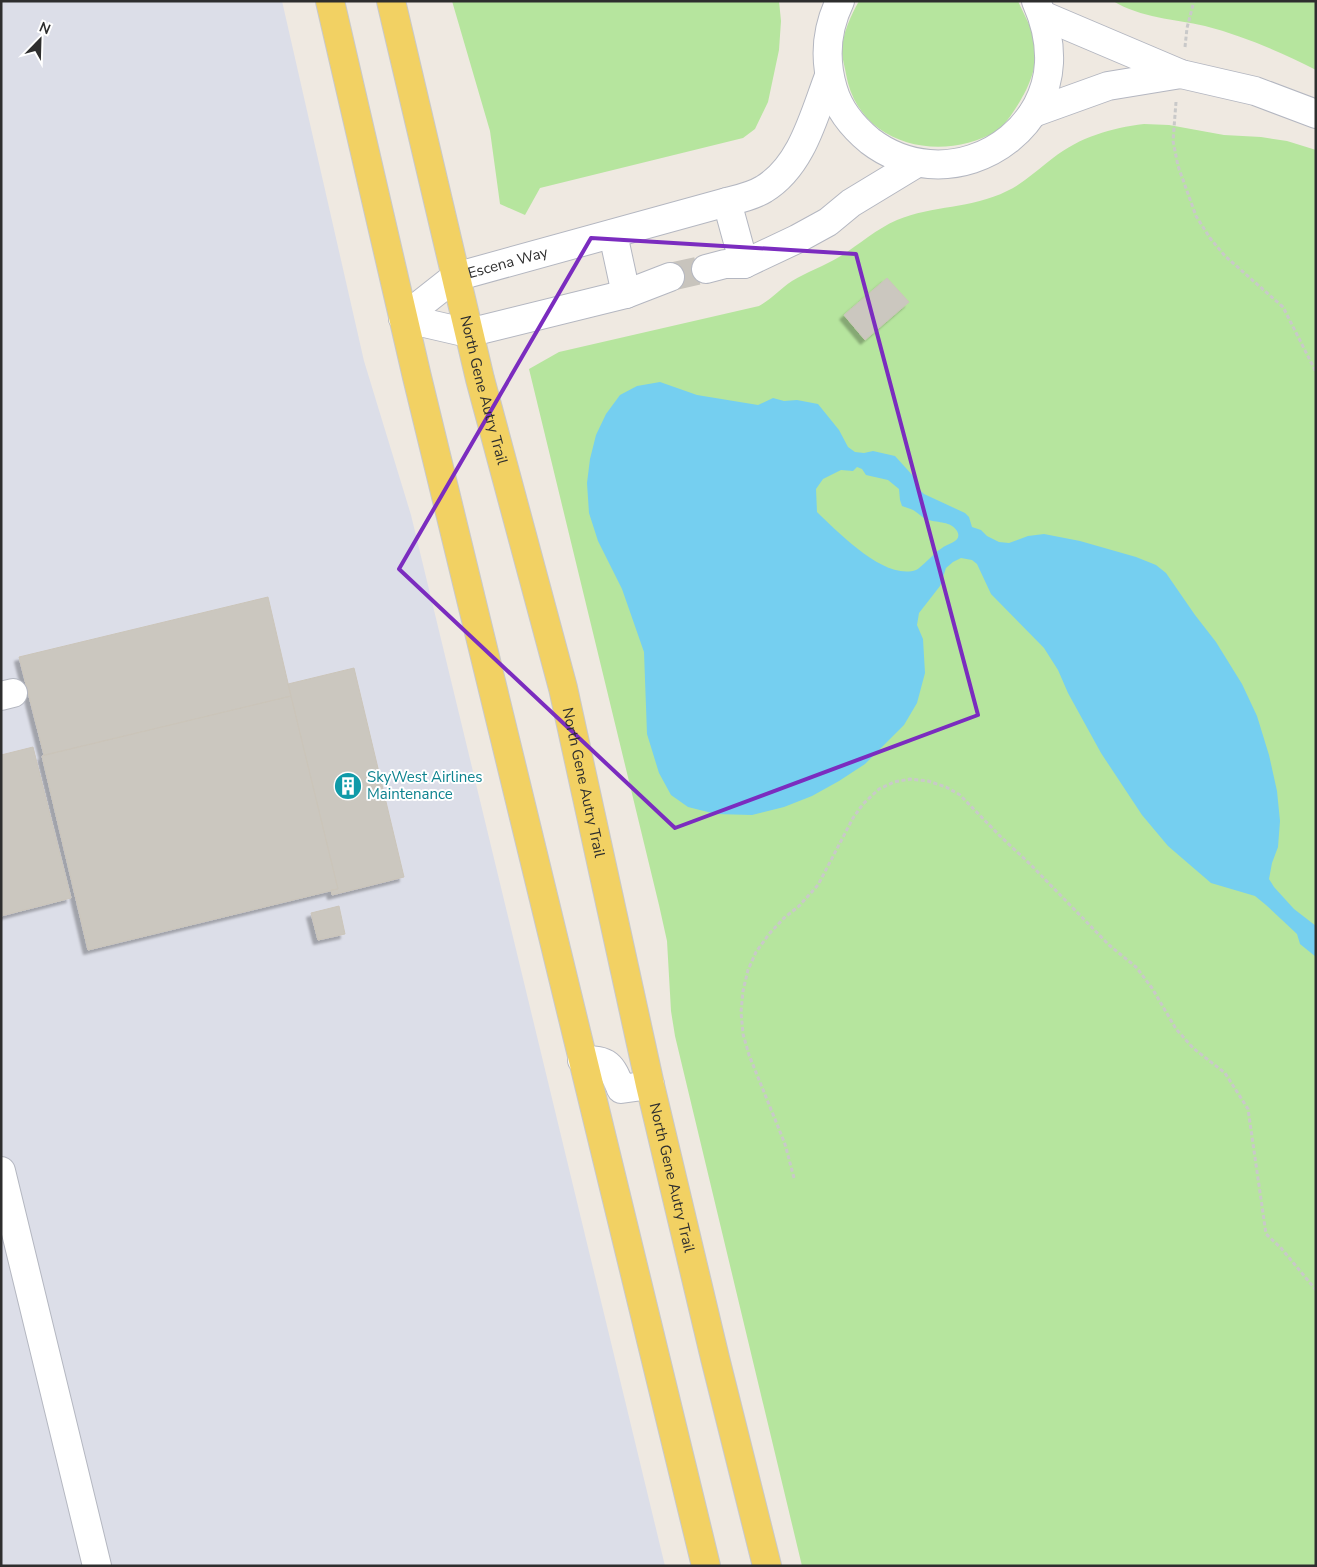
<svg xmlns="http://www.w3.org/2000/svg" width="1317" height="1567" font-family="'Nunito Sans',sans-serif">
<style>
.airport{fill:#dcdee8}
.green{fill:#b6e59e}
.water{fill:#75cff0;fill-rule:evenodd}
.building{fill:#cbc7bf;stroke:#cbc5ba;filter:url(#shadow)}
.lines{fill:none;stroke-linecap:round;stroke-linejoin:round}
.minor-tunnel{stroke:#c8c4bd;stroke-width:28;stroke-dasharray:28 14;stroke-linecap:butt}
.minor-casing{stroke:#b4b7c1;stroke-width:30}
.major-casing{stroke:#c9c9c9;stroke-width:30}
.path{stroke:#c9c9c9;stroke-width:3;stroke-dasharray:4 2.5;stroke-linecap:butt}
.minor{stroke:#fff;stroke-width:28}
.major{stroke:#f2d163;stroke-width:28}
.marked{fill:none;stroke:#7b2cbf;stroke-width:4;stroke-linejoin:round}
.labels{text-anchor:middle;dominant-baseline:central;stroke-width:4;stroke-linejoin:round;paint-order:stroke}
.street-label{font-size:15px;fill:#2e2e2e;stroke:#fff}
.culture-label{font-size:15px;fill:#0d838f;stroke:#fff;text-anchor:start}
</style>
<defs>
<filter id="shadow"><feDropShadow dx="-4.5" dy="4.5" stdDeviation="1" flood-color="#0004"/></filter>
</defs>
<rect width="100%" height="100%" fill="#efe9e1"/>
<path class="airport" d="M1,1H282L364,361L411,515L665,1566H1Z"/>
<path class="green" d="M452,1H779L781,21L779,50L768,102L755,129L743,138L540,188L525,215L500,204L490,131Z
M859,1H1018C1023,13 1032,27 1034,40C1037,59 1035,70 1027,88C1022,99 1007,124 997,131C940,164 858,145 846,74C845,67 842,58 842,51C842,35 851,15 859,1Z
M1113,1H1316V70C1280,52 1244,36 1205,26C1174,19 1141,18 1113,1Z
M1144,124L1169,125L1224,135L1261,137L1287,141L1316,150V1566H802L675,1036L671,1011L667,941L659,905L529,369L559,352L759,306C772,299 780,289 792,281C807,272 824,266 839,257C859,245 876,229 897,220C933,205 971,209 1007,191C1024,183 1037,170 1053,158C1080,137 1111,128 1144,124Z"/>
<path class="water" d="M660,382L697,395L758,405L773,398L784,401L797,400L818,404L839,430L848,447L855,452L864,453L873,451L895,456L915,478L917,487L924,494L965,513L969,517L972,527L981,530L987,536L999,542L1009,543L1028,536L1044,534L1080,541L1136,557L1156,565L1166,573L1195,615L1216,642L1242,684L1257,716L1269,755L1277,791L1280,821L1278,847L1272,863L1269,879L1274,887L1294,909L1316,926V957L1300,944L1297,934L1266,905L1255,896L1211,883L1168,846L1142,815L1101,753L1068,693L1058,670L1044,648L991,594L977,564L972,560L961,558L953,562L946,568L940,586L919,613L917,625L923,639L925,673L917,703L904,725L865,764L839,781L812,796L784,807L752,815L716,814L688,807L671,795L659,773L647,734L644,652L622,589L598,541L589,513L587,483L590,459L596,435L606,414L620,395L637,386ZM857,467L862,469L866,475L888,480L899,489L900,500L902,506C907,508 913,509 916,512C921,515 923,519 929,520C938,523 951,521 957,531C963,542 948,543 942,548C935,552 921,568 916,570C885,581 838,532 817,512L816,489L823,479L841,470L853,471Z"/>
<path class="building" d="M887,278L909,302L865,340L844,315Z
M268,597L291,696L44,755L19,657Z
M354,668L404,877L332,895L331,890L338,889L288,684Z
M291,696L338,889L88,950L42,756Z
M33,747L71,898L1,916V755Z
M339,906L345,934L318,940L311,913Z"/>
<g class="lines">
<path class="minor-tunnel" d="M670,277L706,269"/>
<defs>
<g id="minor">
<path d="M840,1C826,30 824,59 833,89C839,110 853,127 870,141C887,154 907,162 929,164C988,169 1046,124 1049,63C1050,41 1045,21 1036,1"/>
<path d="M1042,15L1181,74L1255,91L1316,114"/>
<path d="M1033,113L1108,86L1181,74"/>
<path d="M727,202L744,264"/>
<path d="M613,234L626,294"/>
<path d="M706,269L725,264H744L797,239L828,222L851,203L917,163"/>
<path id="s1" d="M403,318L455,277L727,202C739,199 753,196 764,189C802,166 814,115 829,76"/>
<path d="M403,318L468,333L626,294L670,277"/>
<path d="M1,696L13,693"/>
<path d="M582,1060C609,1060 611,1064 621,1089L650,1085"/>
<path d="M1,1171L97,1566"/>
</g>
<g id="major">
<path d="M330,1L417,377L706,1566"/>
<path id="s2" d="M391,1L480,379L563,688L650,1085L715,1358L767,1566"/>
</g>
</defs>
<use href="#minor" class="minor-casing"/>
<use href="#major" class="major-casing"/>
<path class="path" d="M1185,47L1187,28L1194,1
M1176,102L1173,141L1178,166L1196,216L1210,238L1225,256L1283,307L1316,372
M794,1178L785,1144L749,1055L743,1034L741,1012L743,991L748,970L756,952L769,934L784,918L799,906L818,885L853,818L863,804L879,789L894,782L910,779L928,781L946,787L960,795L1000,836L1030,864L1109,945L1136,967L1152,988L1176,1029L1193,1048L1225,1073L1248,1109L1266,1234L1281,1248L1316,1290"/>
<use href="#minor" class="minor"/>
<use href="#major" class="major"/>
</g>
<path class="marked" d="M591,238L856,254L978,715L675,828L399,569Z"/>
<defs>
<symbol id="building-disc" viewBox="-11 -11 22 22"><circle r="9.5" fill="#0f9aa8" stroke="#fff"/><path d="M-4-6H4V6H1V3H-1V6H-4ZM-2.5-4.3h1.7v1.8h-1.7ZM.8-4.3h1.7v1.8H.8ZM-2.5-1h1.7V.8h-1.7ZM.8-1h1.7V.8H.8Z" fill="#fff"/></symbol>
</defs>
<g fill-rule="evenodd">
<use href="#building-disc" x="332" y="770" width="32" height="32"/>
</g>
<g class="labels">
<g class="street-label">
<text stroke="none"><textPath href="#s1" startOffset="121">Escena Way</textPath></text>
<text stroke="none"><textPath href="#s2" startOffset="400">North Gene Autry Trail</textPath></text>
<text stroke="none"><textPath href="#s2" startOffset="805">North Gene Autry Trail</textPath></text>
<text stroke="none"><textPath href="#s2" startOffset="1210">North Gene Autry Trail</textPath></text>
</g>
<g class="culture-label">
<text x="367" y="777">SkyWest Airlines<tspan x="367" dy="17">Maintenance</tspan></text>
</g>
</g>
<rect width="1317" height="1567" fill="none" stroke="#2e2e2e" stroke-width="5"/>
<g transform="translate(40 40) rotate(23)" stroke="#ffffff" stroke-width="4" paint-order="stroke">
<path d="M0-4L9 19L0 12L-9 19Z" fill="#2e2e2e"/>
<text y="-8" font-size="14" font-weight="bold" text-anchor="middle" fill="#2e2e2e">N</text>
</g>
</svg>
